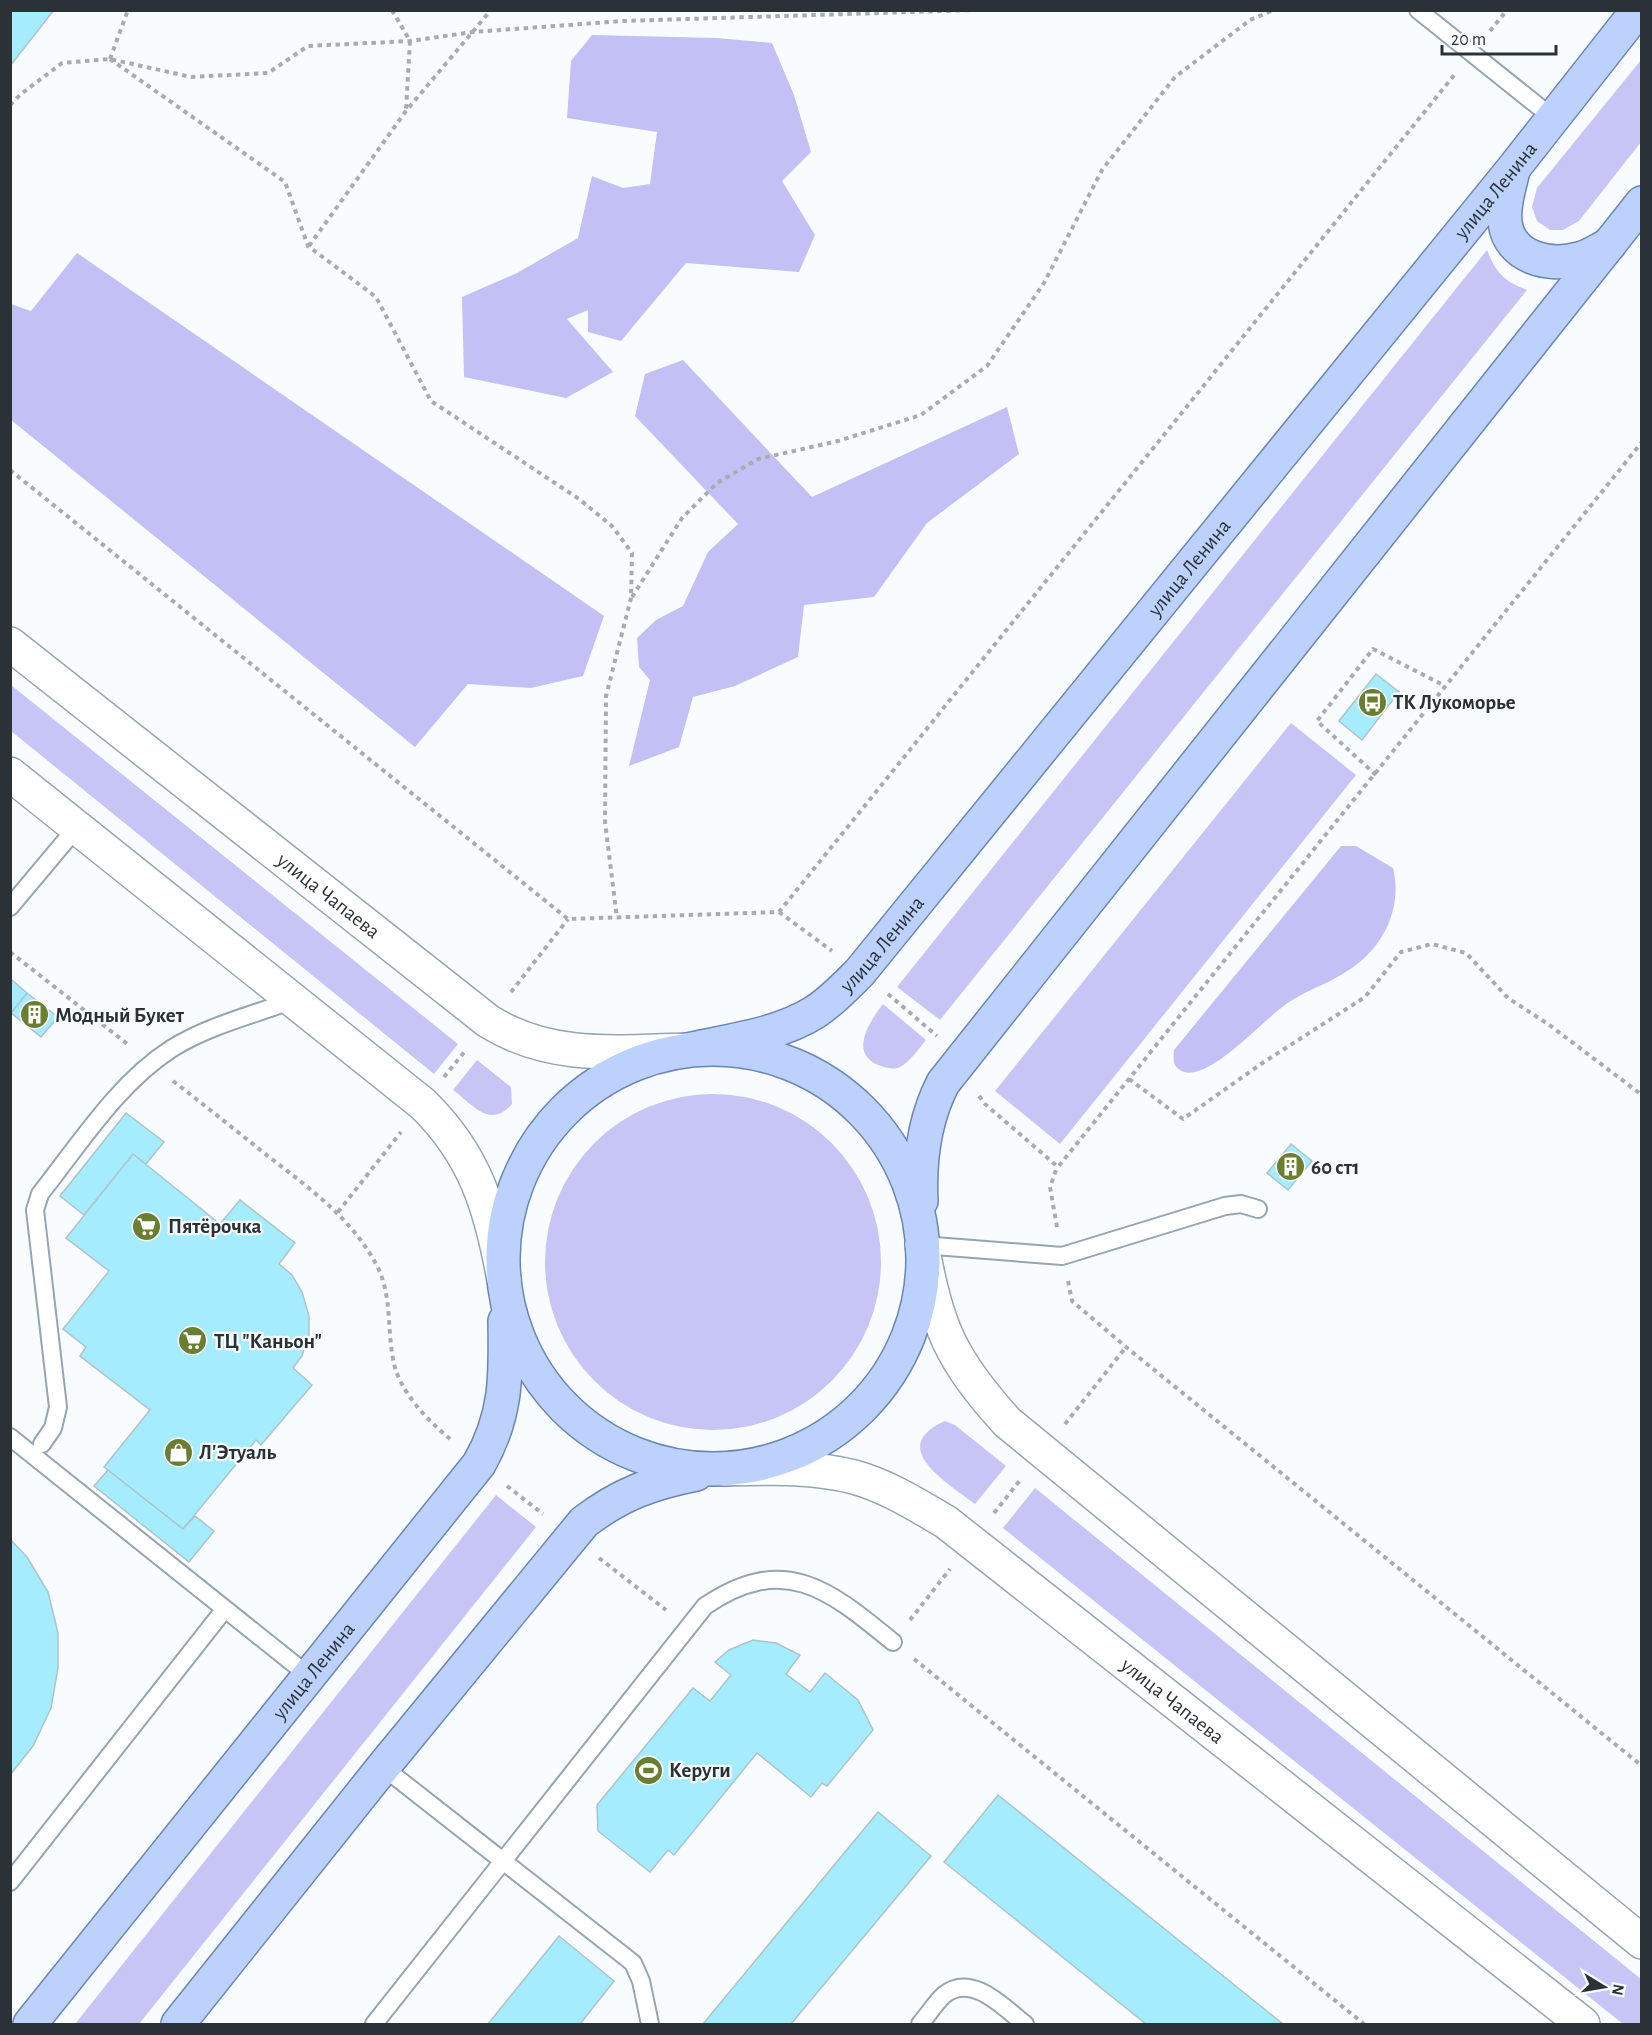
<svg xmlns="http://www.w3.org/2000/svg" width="1652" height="2035" font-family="'Alegreya Sans',sans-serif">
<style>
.green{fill:#c6c5f6}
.forest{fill:#c2c0f5}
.building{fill:#a5ecff;stroke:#adc3c9;stroke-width:1.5}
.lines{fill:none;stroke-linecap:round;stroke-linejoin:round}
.lane-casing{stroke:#95a5b1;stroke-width:20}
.secondary-casing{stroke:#95a5b1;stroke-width:36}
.primary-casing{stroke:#6c86b4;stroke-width:36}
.path{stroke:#a7acb0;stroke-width:4;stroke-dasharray:4.5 4.5;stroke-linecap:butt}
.lane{stroke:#fff;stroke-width:16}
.secondary{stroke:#fff;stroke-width:33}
.primary{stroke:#bcd1fb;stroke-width:33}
.labels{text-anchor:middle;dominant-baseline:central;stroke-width:4.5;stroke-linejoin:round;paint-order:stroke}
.street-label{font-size:21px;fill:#2b3237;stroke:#f9fcff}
.poi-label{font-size:21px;font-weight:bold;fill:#2b3237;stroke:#f9fcff;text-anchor:start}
</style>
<rect width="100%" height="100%" fill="#f9fcff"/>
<path class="green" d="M1641,60V142L1579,221L1563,230H1550L1537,221L1532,207L1537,188Z
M1487,250C1496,273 1504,281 1527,290L940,1020L897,987Z
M11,685L458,1044L434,1074L11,731Z
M1291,723L1356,775L1060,1144L995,1091Z
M883,1004L926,1040C919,1048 910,1062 900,1067C894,1070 887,1068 881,1066C847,1055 870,1021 883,1004Z
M477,1060L511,1087L512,1104C490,1129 473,1105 453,1090Z
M545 1262a168 168 0 1 1 336 0a168 168 0 1 1-336 0Z
M945,1421L955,1425L1006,1466L975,1504C949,1484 885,1447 945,1421Z
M1035,1488L1641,1979V2024H1623L1003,1528Z
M496,1495L536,1527L139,2024H75Z"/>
<path class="forest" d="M592,35L717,38L772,43L794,95L811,152L782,181L815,235L799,272L686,263L621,341L588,332V310L567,319L613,372L566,398L464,377L462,297L517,273L578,238L592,176L623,188L650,184L657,132L567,118L571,61Z
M77,253L604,616L583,676L531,688L468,684L415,747L11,420V304L31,311Z
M683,360L812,497L1007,407L1019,454L927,523L874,597L804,605L798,657L735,686L693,697L679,747L629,766L650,680L639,667L637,638L656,620L683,606L708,552L738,524L635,416L645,374Z
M1341,846H1356L1393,868C1403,908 1383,948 1349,970C1327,985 1302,991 1281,1008C1261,1023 1209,1080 1184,1072C1173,1068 1173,1061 1174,1050Z"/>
<path class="building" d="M10,10H54L10,66Z
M1376,674L1399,692L1362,740L1339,721Z
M12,980L27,993L11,1013L10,983Z
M27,993L58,1017L41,1037L11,1013Z
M126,1113L164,1142L146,1164L133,1154L84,1215L60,1196Z
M1291,1144L1312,1161L1288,1190L1267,1173Z
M133,1154L220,1224L240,1200L295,1243L279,1264L292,1275L302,1292L309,1316V1335L302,1356L293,1368L312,1385L261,1445L256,1440L183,1529L104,1467L150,1410L80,1356L86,1347L63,1329L109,1271L66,1238Z
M108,1470L183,1529L195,1516L214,1531L189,1562L94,1486Z
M10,1539L27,1557L48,1592L58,1633V1668L51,1708L33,1746L10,1775Z
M753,1640L776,1643L800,1655L786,1674L810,1692L825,1673L858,1700L873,1730L827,1786L822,1783L811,1797L757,1753L674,1855L668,1850L650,1872L598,1831L597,1805L693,1688L710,1701L731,1675L715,1662L729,1650Z
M998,1795L1283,2024H1146L944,1862Z
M878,1812L931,1856L791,2024H703Z
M559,1936L614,1981L580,2024H488Z"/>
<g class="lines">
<defs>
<path id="lane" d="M1418,10L1553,118
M10,907L77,827
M922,1245L1062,1256L1225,1206L1241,1204L1258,1209
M10,1437L309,1676
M42,1444L53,1428L58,1407L35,1210L40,1194C79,1145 117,1084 171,1049C207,1026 253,1015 293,1000
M383,1767L633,1963L641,1981L650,2024
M10,1882L224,1610
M374,2024L705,1606C785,1552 829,1590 893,1642
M920,2024C928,2015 935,2003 944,1995C972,1972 1004,2008 1025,2024"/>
<g id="secondary">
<path id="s1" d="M10,644L488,1021C550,1060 617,1052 687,1050"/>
<path d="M10,774L423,1104C476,1156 491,1209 504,1280"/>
<path d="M922,1245C937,1327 950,1359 1007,1422L1642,1942"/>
<path id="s2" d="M724,1469C767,1468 812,1466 854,1477C887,1486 917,1505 946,1522L1583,2024"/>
</g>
<g id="primary">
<path d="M1513,171C1509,187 1503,205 1505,222C1509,258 1549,267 1579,259C1589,257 1600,249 1609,245"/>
<circle cx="713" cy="1259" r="210"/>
<path id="s3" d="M687,1050C728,1041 779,1035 815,1012C832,1001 846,986 860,972L1513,169L1638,10"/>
<path d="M921,1201C919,1160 924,1120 943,1083L1642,203"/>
<path id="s4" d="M30,2024L479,1464C507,1415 506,1376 505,1321"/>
<path d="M178,2024L383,1767L584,1522C621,1494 651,1483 696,1474"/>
</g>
</defs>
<use href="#lane" class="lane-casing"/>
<use href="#secondary" class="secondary-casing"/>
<use href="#primary" class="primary-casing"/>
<path class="path" d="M392,10L410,41L406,110
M1490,31L1507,10
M110,59L285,182L308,246L376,297L431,401L579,499L612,526L632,553L631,598L606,696L605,822L617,918
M110,59L128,10
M10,105L21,94L62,63L110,59L191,77L268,73L308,46L410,41L473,32L623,21L975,10
M309,246L406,111L491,10
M10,470L568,919L779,912L1455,74
M632,597L682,518L717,483L758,459L838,441L921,415L987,366L1044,283L1102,170L1175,77L1250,20L1274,10
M1376,775L1317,721L1373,649L1445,686
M779,912L832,951
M10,952L130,1046
M511,992L568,919
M888,994L937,1036
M444,1077L466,1050
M1129,1079L1183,1119L1261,1064L1365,997L1401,952L1432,944L1466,953L1508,998L1548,1024L1642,1095
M173,1081C207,1107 240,1134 273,1160C313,1191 353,1220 377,1266C392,1295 387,1328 393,1359C398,1390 427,1420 450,1439
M979,1096L985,1104L1058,1167L1642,442
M338,1212L401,1132
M1057,1227L1050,1187L1057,1167
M1068,1281L1072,1301L1126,1347L1642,1766
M1065,1424L1126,1347
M507,1486L543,1514
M994,1513L1021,1479
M599,1558L666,1610
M910,1620L950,1569
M914,1659L1364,2024"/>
<use href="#lane" class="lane"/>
<use href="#secondary" class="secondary"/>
<use href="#primary" class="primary"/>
</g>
<defs>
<symbol id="bus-disc" viewBox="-11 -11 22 22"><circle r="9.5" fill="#6a7e2f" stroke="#f9fcff"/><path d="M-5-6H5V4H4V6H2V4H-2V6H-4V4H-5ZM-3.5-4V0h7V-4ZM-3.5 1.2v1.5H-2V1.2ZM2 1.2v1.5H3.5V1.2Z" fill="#fff"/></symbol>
<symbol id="building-disc" viewBox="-11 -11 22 22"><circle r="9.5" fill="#6a7e2f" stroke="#f9fcff"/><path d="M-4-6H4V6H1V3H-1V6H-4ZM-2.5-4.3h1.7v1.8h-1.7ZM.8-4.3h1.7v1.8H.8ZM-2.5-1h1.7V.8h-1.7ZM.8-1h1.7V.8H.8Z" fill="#fff"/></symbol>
<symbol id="supermarket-disc" viewBox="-11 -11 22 22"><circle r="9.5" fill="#6a7e2f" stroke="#f9fcff"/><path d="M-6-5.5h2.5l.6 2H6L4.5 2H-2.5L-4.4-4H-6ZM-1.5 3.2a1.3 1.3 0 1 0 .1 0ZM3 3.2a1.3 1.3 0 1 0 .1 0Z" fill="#fff"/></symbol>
<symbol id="shop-disc" viewBox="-11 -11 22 22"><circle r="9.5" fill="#6a7e2f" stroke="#f9fcff"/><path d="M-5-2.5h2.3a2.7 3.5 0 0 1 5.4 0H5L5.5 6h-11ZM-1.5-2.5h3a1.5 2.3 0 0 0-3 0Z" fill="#fff"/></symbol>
<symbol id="stadium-disc" viewBox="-11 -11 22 22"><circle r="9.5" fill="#6a7e2f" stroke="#f9fcff"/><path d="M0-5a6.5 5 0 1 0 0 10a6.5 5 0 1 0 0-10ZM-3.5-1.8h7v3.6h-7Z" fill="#fff"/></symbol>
</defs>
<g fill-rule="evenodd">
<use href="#bus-disc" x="1356" y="686" width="33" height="33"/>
<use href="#building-disc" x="18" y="998" width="33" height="33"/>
<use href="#building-disc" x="1274" y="1150" width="33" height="33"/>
<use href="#supermarket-disc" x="130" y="1210" width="33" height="33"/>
<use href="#supermarket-disc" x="176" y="1324" width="33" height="33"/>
<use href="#shop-disc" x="162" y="1436" width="33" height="33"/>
<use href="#stadium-disc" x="632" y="1754" width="33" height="33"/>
</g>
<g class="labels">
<g class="street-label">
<text stroke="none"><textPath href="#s3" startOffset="1202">улица Ленина</textPath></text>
<text stroke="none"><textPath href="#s3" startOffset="716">улица Ленина</textPath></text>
<text stroke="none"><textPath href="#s1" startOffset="406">улица Чапаева</textPath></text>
<text stroke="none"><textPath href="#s3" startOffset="230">улица Ленина</textPath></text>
<text stroke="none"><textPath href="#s4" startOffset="453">улица Ленина</textPath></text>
<text stroke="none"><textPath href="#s2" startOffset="522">улица Чапаева</textPath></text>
</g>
<g class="poi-label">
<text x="1393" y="702">ТК Лукоморье</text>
<text x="55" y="1015">Модный Букет</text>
<text x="1311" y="1167">60 ст1</text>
<text x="168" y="1226">Пятёрочка</text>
<text x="214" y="1341">ТЦ "Каньон"</text>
<text x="199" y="1452">Л'Этуаль</text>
<text x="669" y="1770">Керуги</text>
</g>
</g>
<rect width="1652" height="2035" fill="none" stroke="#2b3237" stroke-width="24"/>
<g transform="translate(1604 1987) rotate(101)" stroke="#f9fcff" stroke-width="4.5" paint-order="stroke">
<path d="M0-4.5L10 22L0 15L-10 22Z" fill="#2b3237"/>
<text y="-9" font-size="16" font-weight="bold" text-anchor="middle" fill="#2b3237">N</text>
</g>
<path d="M1442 45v9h114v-9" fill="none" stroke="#2b3237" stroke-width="3"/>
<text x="1451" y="45" font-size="18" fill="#2b3237" stroke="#f9fcff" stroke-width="4.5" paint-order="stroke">20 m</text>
</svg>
